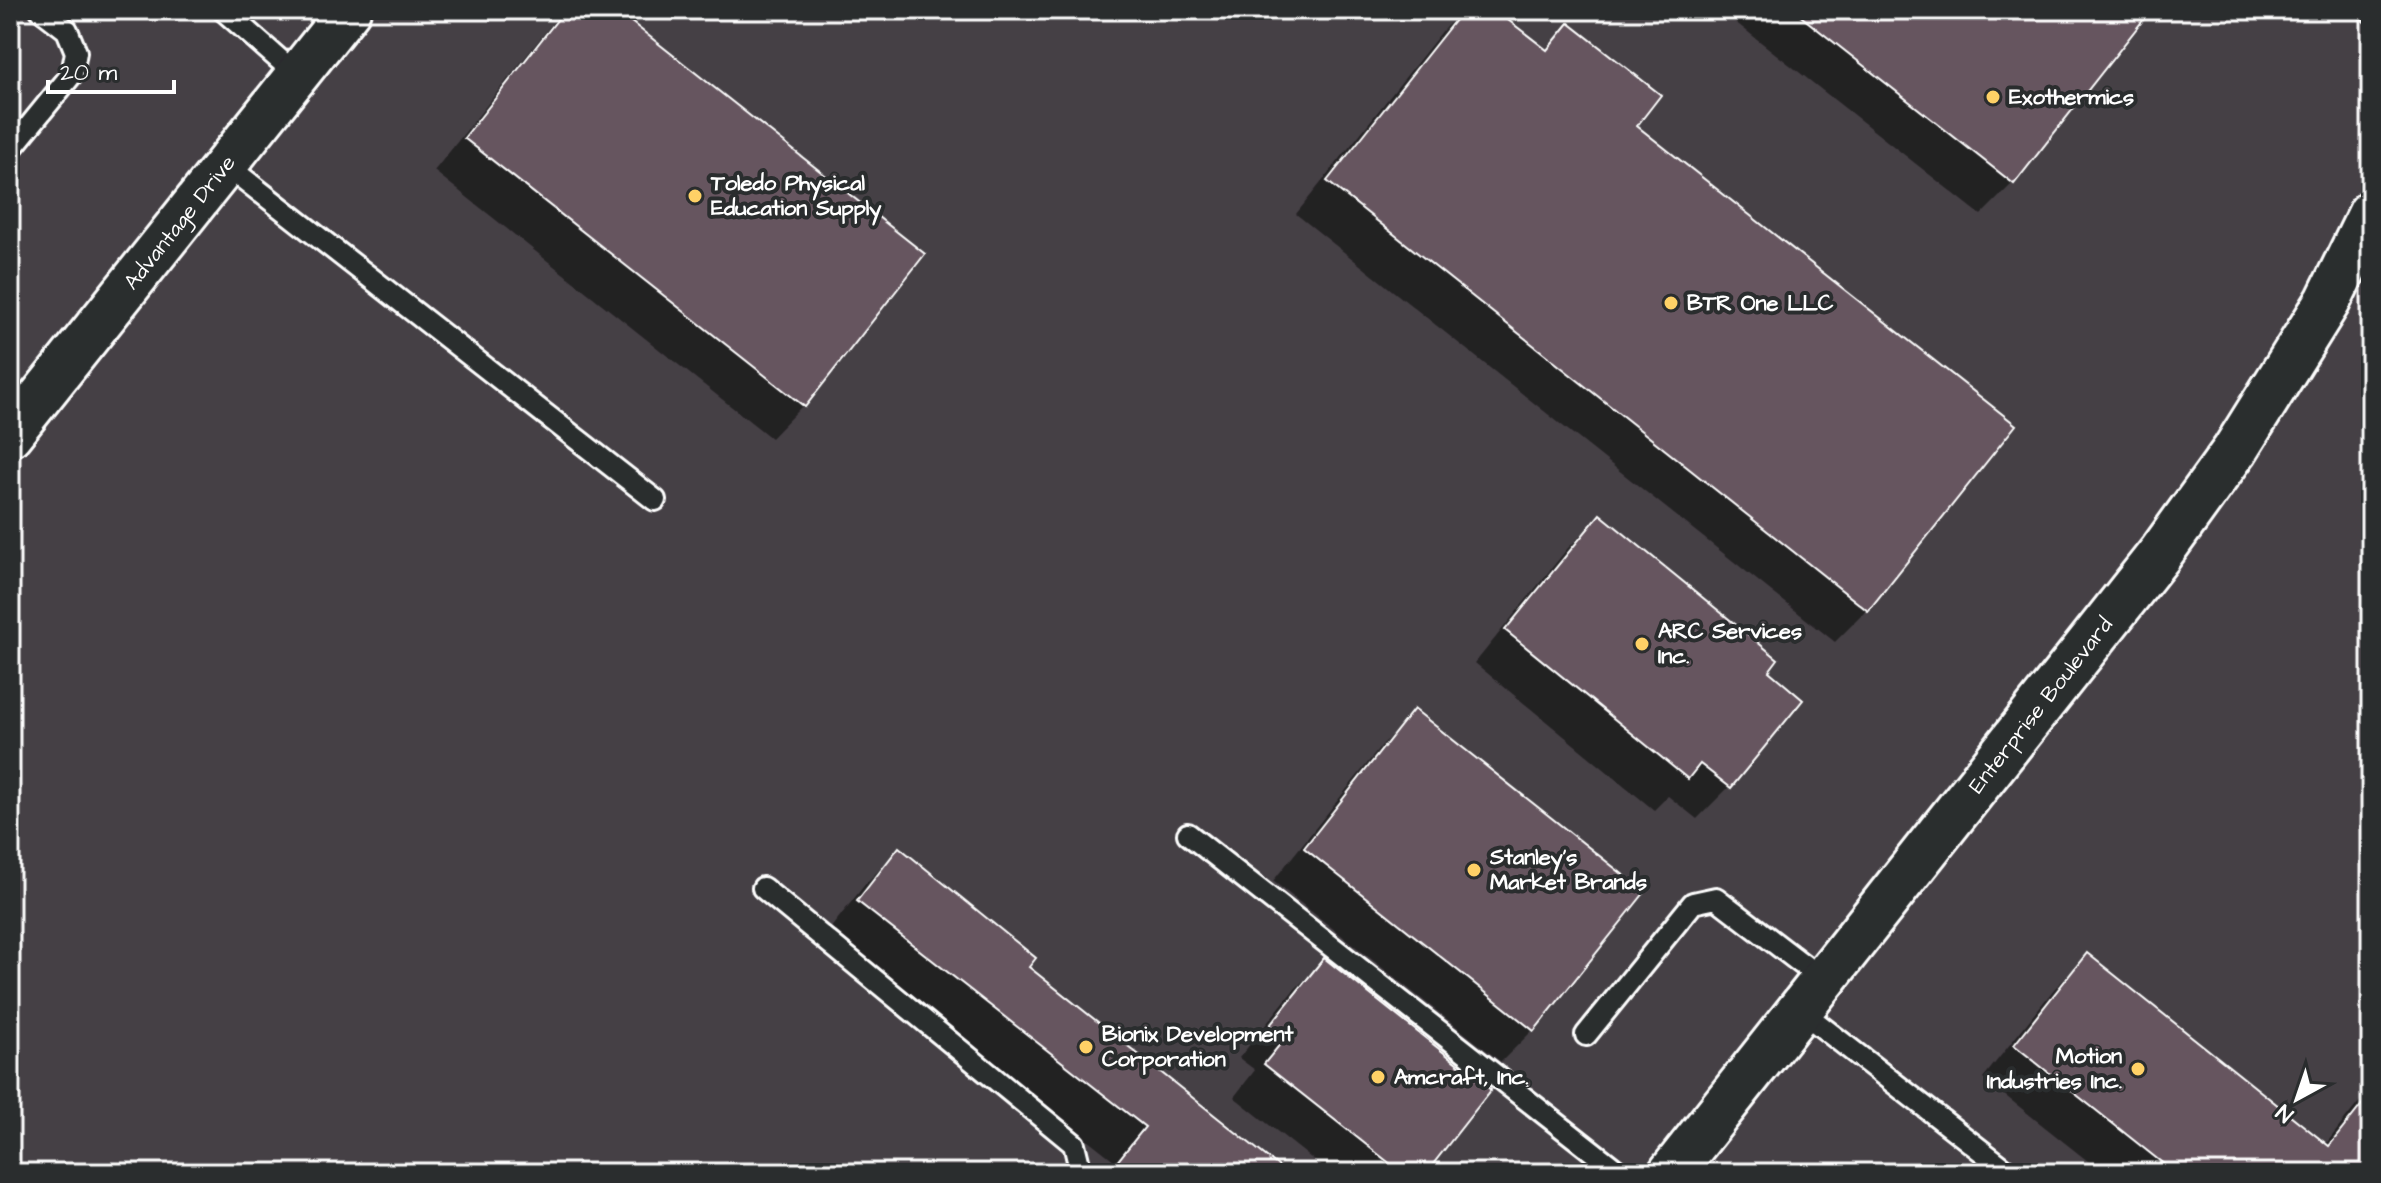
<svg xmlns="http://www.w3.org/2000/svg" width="2381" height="1183" font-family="'Architects Daughter',sans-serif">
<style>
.built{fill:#443f44}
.shadow{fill:#0007}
.building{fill:#66555f;stroke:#fff;stroke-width:2}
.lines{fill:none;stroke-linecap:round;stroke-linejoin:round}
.service-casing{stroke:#fff;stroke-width:26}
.minor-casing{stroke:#fff;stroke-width:48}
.tertiary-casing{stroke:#fff;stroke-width:50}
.service{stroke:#2a2d2e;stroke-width:20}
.minor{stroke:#2a2d2e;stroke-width:42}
.tertiary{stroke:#2a2d2e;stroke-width:44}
.poi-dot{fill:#ffd166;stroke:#2a2d2e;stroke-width:3}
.labels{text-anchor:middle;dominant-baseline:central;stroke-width:8;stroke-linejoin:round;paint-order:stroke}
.poi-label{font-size:22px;font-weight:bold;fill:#fff;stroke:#2a2d2e;text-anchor:start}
.street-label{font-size:22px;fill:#fff;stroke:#2a2d2e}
</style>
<rect width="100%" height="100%" fill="#363538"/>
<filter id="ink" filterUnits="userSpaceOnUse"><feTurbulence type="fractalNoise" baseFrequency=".0125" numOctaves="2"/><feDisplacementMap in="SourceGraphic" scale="16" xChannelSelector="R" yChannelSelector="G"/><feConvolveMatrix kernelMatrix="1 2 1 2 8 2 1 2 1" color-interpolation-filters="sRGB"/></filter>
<g filter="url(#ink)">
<path class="built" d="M10,10H2371V1173H10Z"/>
<path class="shadow" d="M563,10H613L803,405L771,438L434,171Z
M1463,10H1492L1544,51L1569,25L1635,126L1867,610L1835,642L1296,214L1444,29Z
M1720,10H2148L2013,183L1981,215Z
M1600,516L1766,671L1801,700L1729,787L1697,819L1668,796L1654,810L1475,663L1568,548Z
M1415,712L1533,1030L1501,1062L1273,881L1383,744Z
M899,850L1026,968L1284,1173H1105L1115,1161L826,934L867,882Z
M2087,956L2325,1145L2371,1087V1173H2103L1983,1078L2055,988Z
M1324,960L1424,1173H1330L1234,1097L1255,1070L1239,1058L1292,992Z"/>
<path class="building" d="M565,10H616L925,254L805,407L464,138Z
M1463,10H1495L1547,50L1569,23L1661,95L1637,126L2016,425L1868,611L1327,181Z
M1793,10H2151L2014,184Z
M1600,514L1778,659L1769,671L1803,700L1731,788L1700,764L1688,779L1505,630Z
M1414,709L1645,892L1534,1031L1304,848Z
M899,847L1036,958L1029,967L1287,1173H1108L1145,1127L857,901Z
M2087,953L2329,1146L2371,1093V1173H2175L2014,1045Z
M1324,958L1491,1090L1426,1173H1402L1264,1064L1286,1037L1270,1025Z"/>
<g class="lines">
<defs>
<path id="service" d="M223,10L297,75
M2368,10L2371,12
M10,150L72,74L76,52L67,30L41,10
M226,165L655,500
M1188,834L1620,1173
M763,888L1074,1144L1081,1173
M1800,1010L2010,1173
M1586,1035L1693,903L1716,898L1823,980"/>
<g id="minor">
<path id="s1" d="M10,435L349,10"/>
</g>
<g id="tertiary">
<path id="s2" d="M1671,1173L2160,554L2235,450L2328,301L2371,213"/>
</g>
</defs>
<use href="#service" class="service-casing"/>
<use href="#minor" class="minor-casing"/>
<use href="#tertiary" class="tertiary-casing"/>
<use href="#service" class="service"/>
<use href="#minor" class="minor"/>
<use href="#tertiary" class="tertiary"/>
</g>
</g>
<g class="poi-dot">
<circle cx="1993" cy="97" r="8"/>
<circle cx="695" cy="196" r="8"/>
<circle cx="1671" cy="303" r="8"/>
<circle cx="1642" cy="644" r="8"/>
<circle cx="1474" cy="870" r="8"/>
<circle cx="1086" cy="1047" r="8"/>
<circle cx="2138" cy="1069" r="8"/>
<circle cx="1378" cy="1077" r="8"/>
</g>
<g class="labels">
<g class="poi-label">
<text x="2009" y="97">Exothermics</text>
<text x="711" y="183">Toledo Physical<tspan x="711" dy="25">Education Supply</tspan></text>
<text x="1687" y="303">BTR One LLC</text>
<text x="1658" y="631">ARC Services<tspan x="1658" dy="25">Inc.</tspan></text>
<text x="1490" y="857">Stanley's<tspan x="1490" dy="25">Market Brands</tspan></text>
<text x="1102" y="1034">Bionix Development<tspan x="1102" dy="25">Corporation</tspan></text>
<text x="2122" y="1056" text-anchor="end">Motion<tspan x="2122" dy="25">Industries Inc.</tspan></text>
<text x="1394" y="1077">Amcraft, Inc.</text>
</g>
<g class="street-label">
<text stroke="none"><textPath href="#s1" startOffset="272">Advantage Drive</textPath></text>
<text stroke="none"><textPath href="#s2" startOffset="596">Enterprise Boulevard</textPath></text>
</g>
</g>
<rect width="2381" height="1183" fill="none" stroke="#2a2d2e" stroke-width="40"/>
<rect x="20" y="20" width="2341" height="1143" fill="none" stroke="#fff" stroke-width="3" filter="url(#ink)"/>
<g transform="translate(2297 1099) rotate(220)" stroke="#2a2d2e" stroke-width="6" paint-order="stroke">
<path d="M0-6L14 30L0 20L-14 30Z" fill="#ffffff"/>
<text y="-12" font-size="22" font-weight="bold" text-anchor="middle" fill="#ffffff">N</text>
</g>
<path d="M48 80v12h126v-12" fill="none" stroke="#ffffff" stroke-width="4"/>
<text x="60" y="80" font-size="24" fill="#ffffff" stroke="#2a2d2e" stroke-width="6" paint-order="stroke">20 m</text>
</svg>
